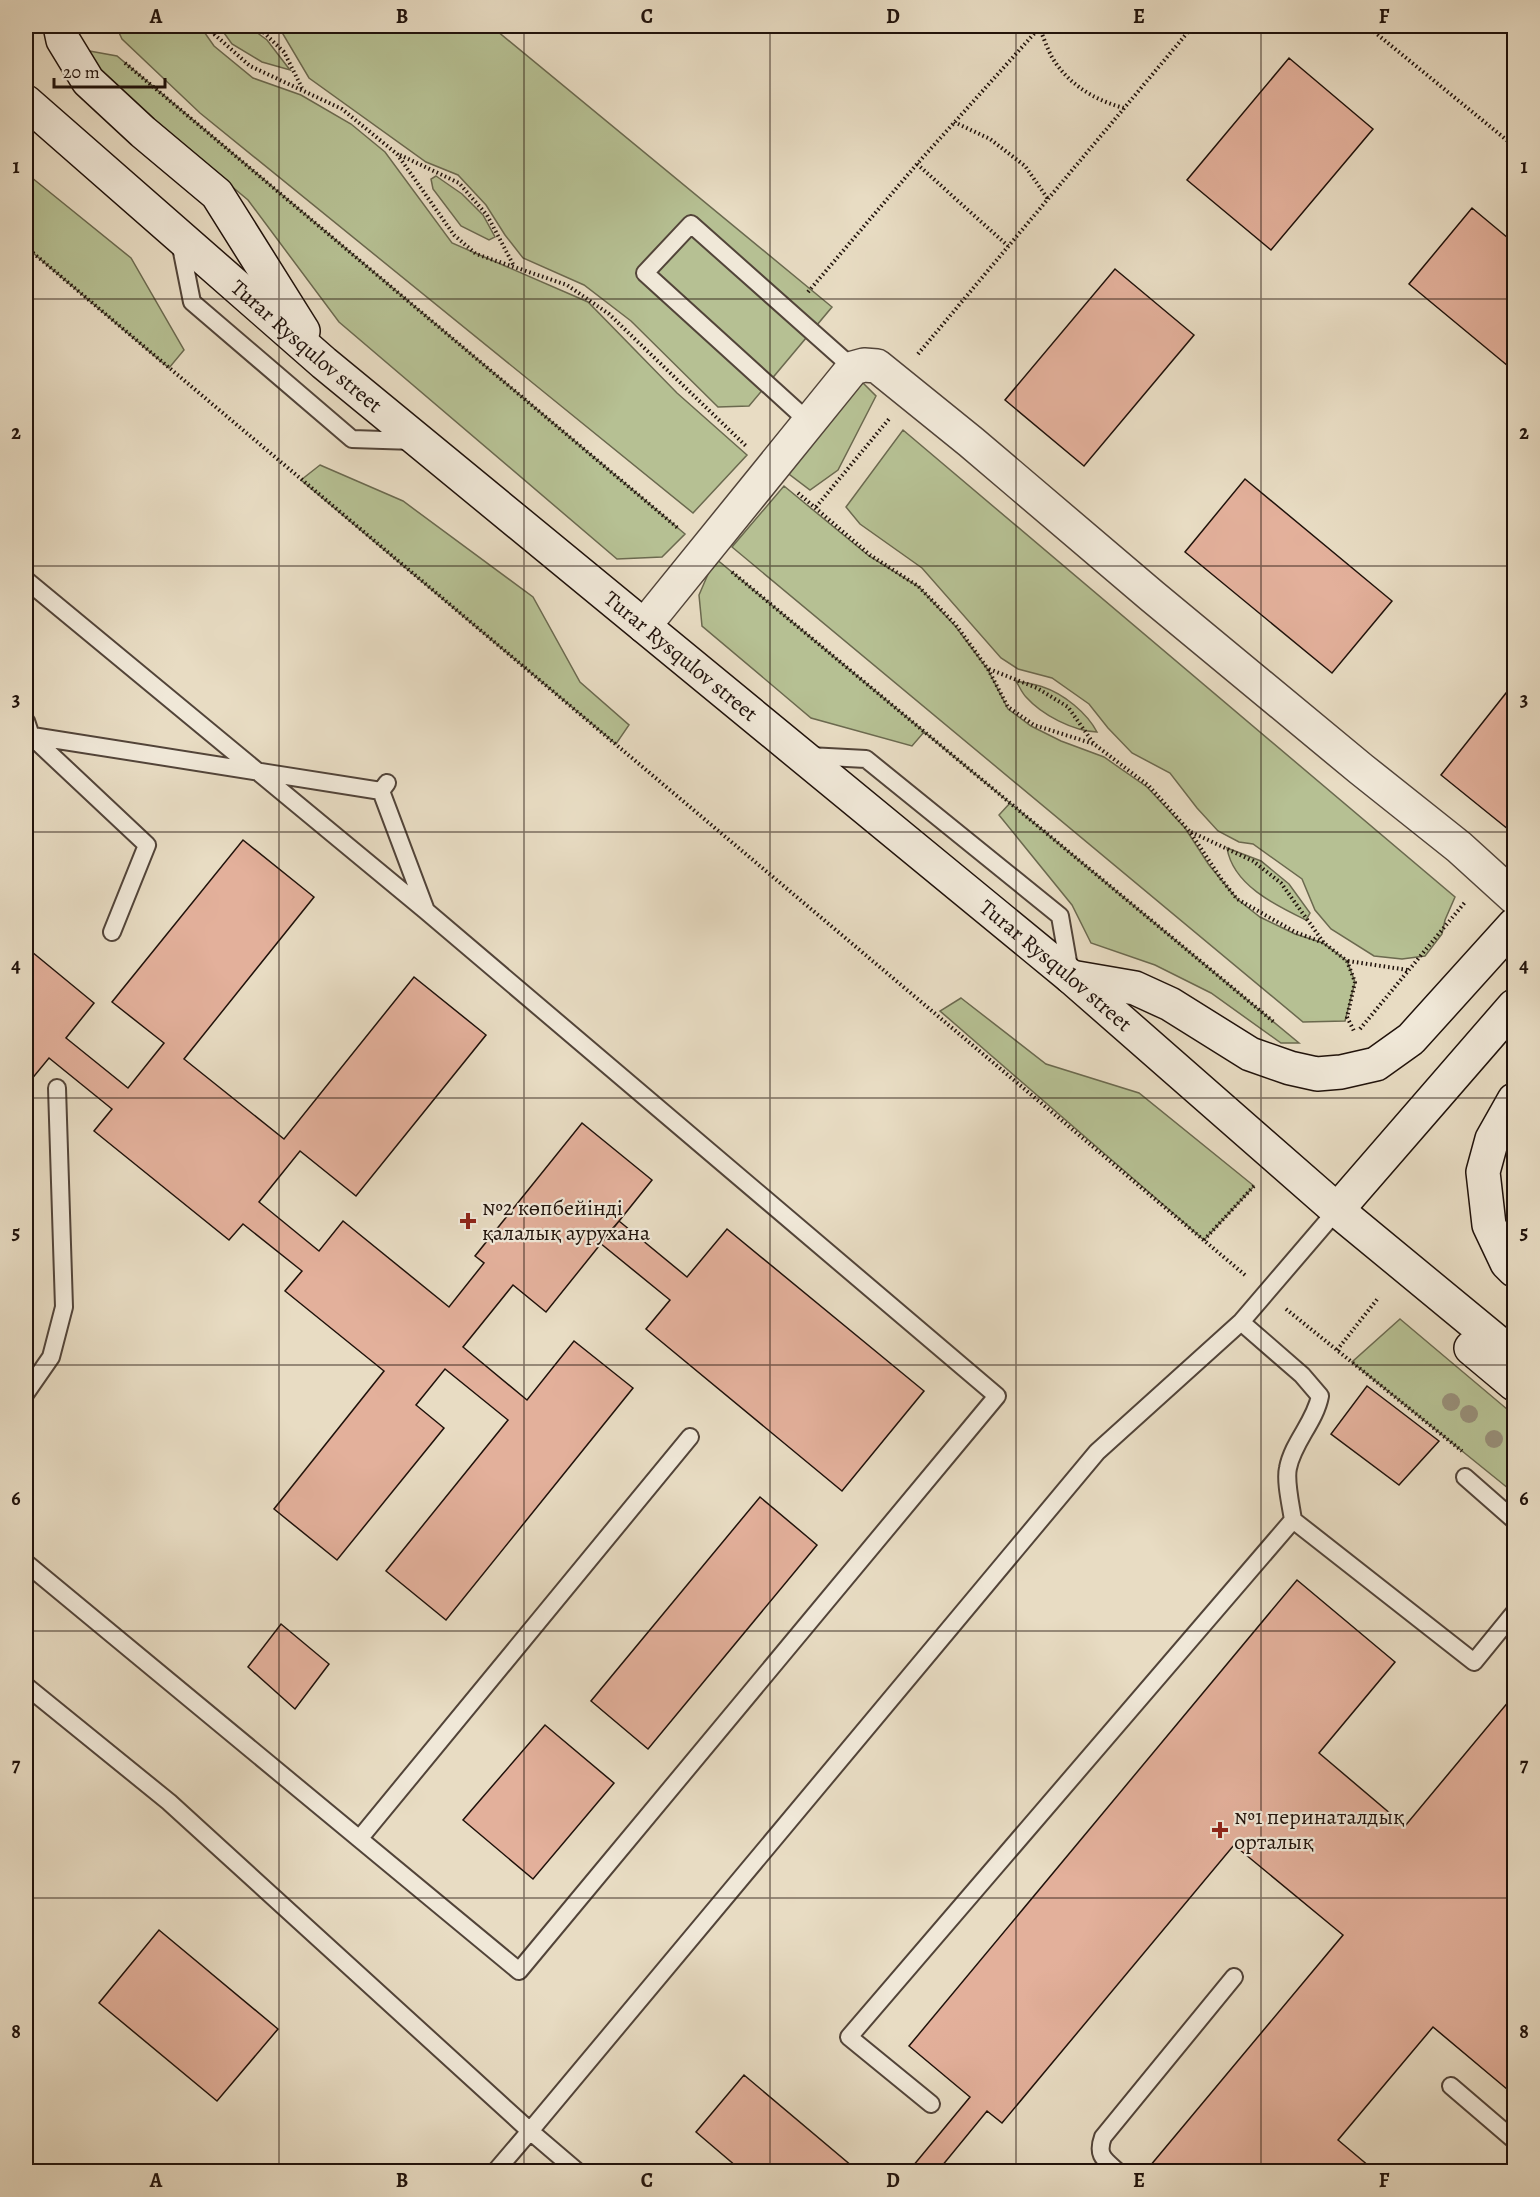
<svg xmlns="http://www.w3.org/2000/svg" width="1540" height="2197" font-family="Alegreya,serif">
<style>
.green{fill:#b6c093;stroke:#6b694f;stroke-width:1.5}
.building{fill:#e3b09b;stroke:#20120b;stroke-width:1.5}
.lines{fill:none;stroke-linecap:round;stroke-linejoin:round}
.lane-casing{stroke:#524439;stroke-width:20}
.street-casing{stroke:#524439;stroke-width:36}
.secondary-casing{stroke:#20120b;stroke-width:36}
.path{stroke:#20120b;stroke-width:4;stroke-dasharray:1.5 3;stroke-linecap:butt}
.lane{stroke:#f0e8d8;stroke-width:16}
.street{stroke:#f0e8d8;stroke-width:33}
.secondary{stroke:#f0e8d8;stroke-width:33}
.tree{fill:#978e78}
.grid{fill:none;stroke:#20120b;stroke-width:1.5;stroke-opacity:0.55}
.poi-dot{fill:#8f2418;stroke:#f0e8d8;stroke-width:2}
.labels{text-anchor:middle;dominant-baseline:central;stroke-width:4.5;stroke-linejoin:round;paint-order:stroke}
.street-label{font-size:22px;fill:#20120b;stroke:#f0e8d8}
.poi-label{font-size:22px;fill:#20120b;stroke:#f0e8d8;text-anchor:start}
.neatline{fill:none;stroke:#20120b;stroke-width:2}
.grid-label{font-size:20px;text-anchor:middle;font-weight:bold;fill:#20120b}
</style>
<rect width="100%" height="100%" fill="#e8dcc3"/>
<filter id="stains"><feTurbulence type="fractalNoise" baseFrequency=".00333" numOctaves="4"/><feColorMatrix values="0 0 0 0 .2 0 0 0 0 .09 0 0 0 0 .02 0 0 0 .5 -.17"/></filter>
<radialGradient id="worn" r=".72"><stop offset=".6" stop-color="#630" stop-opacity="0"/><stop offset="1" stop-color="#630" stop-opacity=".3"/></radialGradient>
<path class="green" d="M116,26H200L214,46L253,78L301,95L351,124L385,152L452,243L588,302L677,393L747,455L693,513L200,113L122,39Z
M219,26H248L267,40L290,70L262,62L232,44Z
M271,26H491L832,307L749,406L718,407L631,321L584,285L523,258L505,235L486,205L458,175L426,162L309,78L283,34Z
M84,50L117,56L685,534L662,557L617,559L339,322L248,200L97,74Z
M26,173L131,258L184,350L169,368L26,247Z
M436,176L462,194L483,215L495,237L489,240L461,226L433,189L431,179Z
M856,376L876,396L838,470L810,490L785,471Z
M903,430L1455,897L1445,920L1442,934L1425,956L1402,959L1374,956L1331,929L1315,910L1302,879L1253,844L1239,842L1218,831L1197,808L1170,773L1132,753L1108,728L1089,704L1052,678L1018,669L1001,658L922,568L860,524L846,507Z
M320,465L403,501L533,597L580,682L629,725L616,744L301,480Z
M784,486L869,556L919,587L956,627L988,670L1008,709L1031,726L1061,741L1104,757L1147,787L1185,828L1209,865L1237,899L1260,917L1295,934L1323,943L1347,961L1355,982L1345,1021L1303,1022L732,547Z
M715,558L1299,1043H1281L1211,993L1155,965L1091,943L1072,905L999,815L1010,803L924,732L912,746L811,718L702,626L699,595Z
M1016,681C1025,683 1035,684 1043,687C1064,694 1087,713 1097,732C1073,731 1042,715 1026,697C1022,693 1019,686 1016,681Z
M1227,848L1261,861L1289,884L1310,913L1306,920C1275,905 1233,885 1227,848Z
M961,998L1046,1064L1139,1093L1254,1186L1204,1240L940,1011Z
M1400,1319L1514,1415V1493L1352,1362Z"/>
<path class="building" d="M1289,58L1373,129L1271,250L1187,180Z
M1472,208L1514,243V371L1409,284Z
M1115,269L1194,335L1084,466L1005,400Z
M1245,479L1392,601L1332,673L1185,552Z
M1514,683V834L1441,775Z
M243,840L314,897L184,1059L284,1139L414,977L486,1035L356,1196L300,1151L259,1202L319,1251L343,1221L449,1307L484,1263L475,1256L582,1123L652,1180L546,1312L513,1285L463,1347L527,1400L574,1341L633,1388L446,1620L386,1571L508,1420L445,1369L416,1405L444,1428L337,1560L274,1509L384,1371L285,1291L302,1271L243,1224L229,1240L94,1131L112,1109L49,1058L26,1086V947L94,1003L66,1038L128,1088L164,1043L112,1002Z
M619,1221L687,1277L727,1229L924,1391L842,1491L646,1329L670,1300L600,1243Z
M1367,1386L1439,1441L1399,1485L1331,1434Z
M760,1497L817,1545L648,1749L591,1701Z
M1297,1580L1395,1662L1319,1753L1405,1826L1514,1695V1915L1509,1922L1514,1927V2095L1433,2027L1338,2140L1376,2172H1156L1150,2166L1343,1935L1234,1845L1002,2123L987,2111L937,2172H908L970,2097L909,2046Z
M281,1624L329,1664L295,1709L248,1667Z
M545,1725L614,1783L533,1879L463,1820Z
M159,1930L278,2029L217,2101L99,2003Z
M744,2075L859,2172H743L696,2132Z"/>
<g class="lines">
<defs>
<path id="lane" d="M180,242L192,302L352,439L414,441
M809,422L645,273L691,224L853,368
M26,580L425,910L997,1396L519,1971L26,1563
M26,721L31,736L147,845L112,932
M26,735L381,791L387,783
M809,756L866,759L1060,916L1070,973
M381,791L425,908
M1241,1322L1302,1375L1320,1396C1315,1422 1293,1442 1288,1468C1285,1481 1291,1506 1293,1520
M26,1393L51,1357L64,1307L57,1088
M1465,1477L1514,1520
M26,1686L169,1802L530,2131L495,2172
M360,1838L690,1437
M1451,2086L1514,2140
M931,2104L849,2037L1293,1520L1474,1662L1514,1613
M578,2172L530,2131L1097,1452L1241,1322L1337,1210
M1118,2172C1105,2160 1096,2156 1103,2137L1234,1977"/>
<path id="street" d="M644,626L853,368L864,365L877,366L971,442L1152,596L1361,769L1459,847L1514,897"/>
<g id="secondary">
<path d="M60,26L63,40L88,81L143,132L217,194L303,331"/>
<path id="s1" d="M26,102L324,363L1071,977L1337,1210L1514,1356"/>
<path d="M1071,977L1135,988L1170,1004L1250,1054L1290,1068L1317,1074L1341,1072L1376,1064L1411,1039L1514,925"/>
<path d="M1514,1100L1492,1139L1483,1172L1489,1225L1507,1263L1514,1270"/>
<path d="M1337,1210L1514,1006"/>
<path d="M1471,1348L1514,1384"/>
</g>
</defs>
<use href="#lane" class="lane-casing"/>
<use href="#street" class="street-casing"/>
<use href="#secondary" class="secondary-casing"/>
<path class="path" d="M210,26L215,35L250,66L342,109L397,154L454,235L476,254L567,285L609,314L746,446
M257,26L284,52L302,88
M1367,26L1514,146
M1039,27C1044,38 1048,52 1055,62C1071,86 1097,101 1124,108
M125,63L679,529
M954,122L990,139L1025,166L1048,199
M400,155L459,183L487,215L514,266
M917,164L1008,246
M26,247L1245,1275
M808,292L917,164L1041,26
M918,354L1193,26
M798,493L870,555L918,586L956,625L988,669L1008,707L1034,725L1094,744L1149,786L1190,832L1222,880L1237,899L1295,932L1324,943L1347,961L1355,982L1347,1017L1355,1033
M816,507L889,419
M732,572L1275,1023
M989,669L1037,688L1068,707L1094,744
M1191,832L1253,861L1281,883L1324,943
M1348,961L1408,970
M1360,1029L1466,901
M1204,1240L1254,1186
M1286,1309L1462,1451
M1337,1350L1379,1297"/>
<use href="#lane" class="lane"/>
<use href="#street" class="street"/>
<use href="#secondary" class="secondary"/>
</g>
<g class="tree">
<circle cx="1451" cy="1402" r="9"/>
<circle cx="1469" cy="1414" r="9"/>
<circle cx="1494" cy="1439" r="9"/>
</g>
<path class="grid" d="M279,26V2172M524,26V2172M770,26V2172M1016,26V2172M1261,26V2172M26,299H1514M26,566H1514M26,832H1514M26,1098H1514M26,1365H1514M26,1631H1514M26,1898H1514"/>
<g class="poi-dot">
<path d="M465 1212h6v6h6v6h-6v6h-6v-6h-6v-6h6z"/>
<path d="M1217 1821h6v6h6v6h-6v6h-6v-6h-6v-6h6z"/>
</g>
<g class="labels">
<g class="street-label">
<text stroke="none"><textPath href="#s1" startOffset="372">Turar Rysqulov street</textPath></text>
<text stroke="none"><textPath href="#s1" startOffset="858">Turar Rysqulov street</textPath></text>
<text stroke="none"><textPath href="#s1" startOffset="1344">Turar Rysqulov street</textPath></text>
</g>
<g class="poi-label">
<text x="482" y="1208">№2 көпбейінді<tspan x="482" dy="25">қалалық аурухана</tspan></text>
<text x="1234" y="1817">№1 перинаталдық<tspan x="1234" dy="25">орталық</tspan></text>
</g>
</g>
<rect width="1540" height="2197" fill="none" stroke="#e8dcc3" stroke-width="66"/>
<path d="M54 78v9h111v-9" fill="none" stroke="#20120b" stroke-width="3"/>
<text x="63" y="78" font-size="18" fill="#20120b" stroke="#f0e8d8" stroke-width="4.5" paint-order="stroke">20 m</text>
<rect x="33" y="33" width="1474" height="2131" class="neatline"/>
<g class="grid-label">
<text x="156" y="23">A</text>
<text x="402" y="23">B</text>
<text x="647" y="23">C</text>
<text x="893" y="23">D</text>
<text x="1139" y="23">E</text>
<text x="1384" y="23">F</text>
<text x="16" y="173">1</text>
<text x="1524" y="173">1</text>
<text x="16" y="439">2</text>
<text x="1524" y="439">2</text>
<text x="16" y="706">3</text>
<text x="1524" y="706">3</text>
<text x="16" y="972">4</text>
<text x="1524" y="972">4</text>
<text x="16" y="1239">5</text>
<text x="1524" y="1239">5</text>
<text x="16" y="1505">6</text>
<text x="1524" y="1505">6</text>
<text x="16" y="1771">7</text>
<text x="1524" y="1771">7</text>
<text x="16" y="2038">8</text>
<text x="1524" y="2038">8</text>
<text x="156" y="2187">A</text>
<text x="402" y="2187">B</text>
<text x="647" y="2187">C</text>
<text x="893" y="2187">D</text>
<text x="1139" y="2187">E</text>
<text x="1384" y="2187">F</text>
</g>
<rect width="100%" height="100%" filter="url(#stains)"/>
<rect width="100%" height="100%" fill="url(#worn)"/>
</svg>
